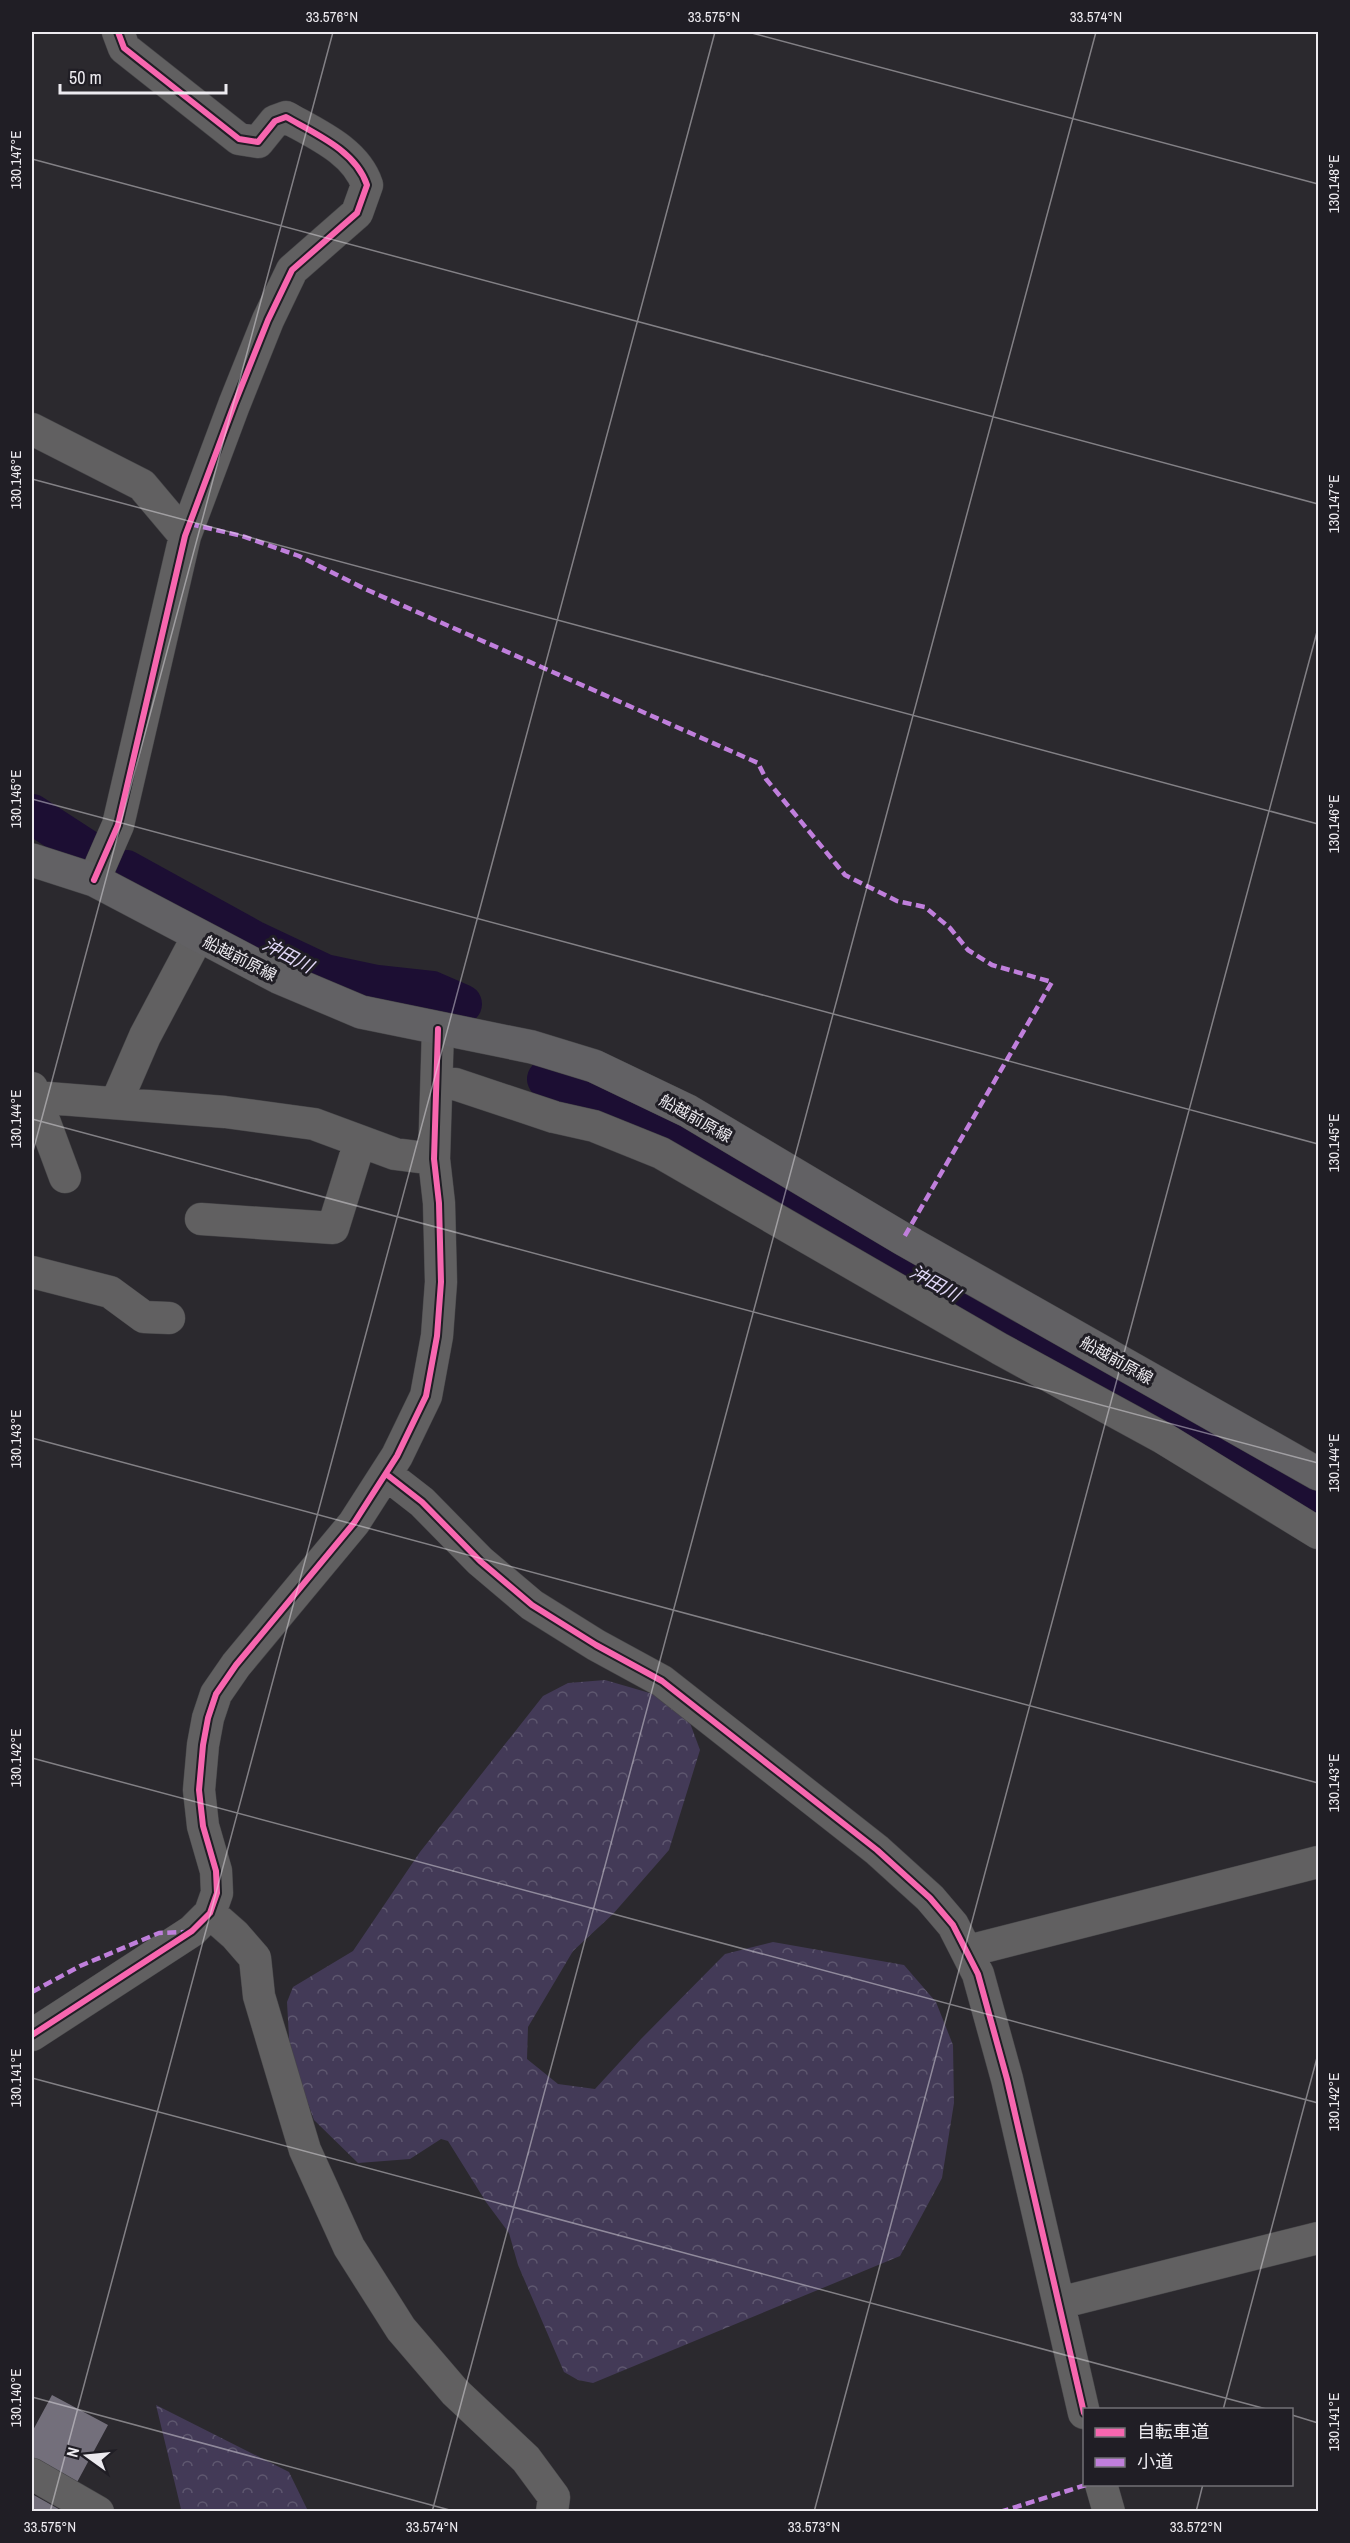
<svg xmlns="http://www.w3.org/2000/svg" width="1350" height="2543" font-family="'Archivo Narrow','Noto Sans JP',sans-serif">
<style>
.forest{fill:url(#forest-crowns)}
.lines{fill:none;stroke-linecap:round;stroke-linejoin:round}
.river{stroke:#1c0e33;stroke-width:40}
.building{fill:#736f7b}
.minor-casing{stroke:#464548;stroke-width:33}
.major-casing{stroke:#464548;stroke-width:34}
.minor{stroke:#616061;stroke-width:32}
.major{stroke:#626164;stroke-width:33}
.quiet{stroke:#c07fdc;stroke-width:4.5;stroke-dasharray:9 4.5;stroke-linecap:butt}
.cycleway-casing{stroke:#201e25;stroke-width:10}
.cycleway{stroke:#f766af;stroke-width:6}
.ticks{fill:none;stroke:#edebf0;stroke-width:1.5;stroke-opacity:0.45}
.labels{text-anchor:middle;dominant-baseline:central;stroke-width:6;stroke-linejoin:round;paint-order:stroke}
.street-label{font-size:16px;fill:#edebf0;stroke:#201e25}
.water-label{font-size:18px;font-style:italic;fill:#e3daf9;stroke:#201e25}
.neatline{fill:none;stroke:#edebf0;stroke-width:2}
.ticks-label{font-size:15px;text-anchor:middle;fill:#edebf0}
</style>
<defs>
<pattern id="forest-crowns" width="20" height="18" patternUnits="userSpaceOnUse" patternTransform="scale(1.5)"><rect width="20" height="18" fill="#433a57"/><path d="M2 6a3 3 0 1 1 6 0M12 15a3 3 0 1 1 6 0" fill="none" stroke="#5e576f"/></pattern>
</defs>
<rect width="100%" height="100%" fill="#2b292e"/>
<path class="forest" d="M605,1680L660,1696L687,1715L700,1750L669,1850L613,1914L573,1951L528,2027L527,2059L558,2084L595,2089L641,2039L725,1954L773,1942L904,1965L936,2002L953,2045L954,2103L942,2178L900,2256L593,2383L578,2380L564,2372L518,2265L509,2233L486,2202L448,2141L441,2139L410,2159L358,2163L314,2120L290,2055L287,2002L293,1987L353,1951L420,1852L543,1696L568,1683Z
M156,2405L289,2472L308,2511H179L181,2509Z"/>
<g class="lines">
<path class="river" d="M32,814L89,851
M126,870L253,940L325,974L377,985L432,991L462,1004
M547,1079C568,1092 589,1097 613,1102L1318,1500"/>
</g>
<path class="building" d="M52,2395L108,2425L75,2486L32,2463V2432Z
M32,2494L64,2512H32Z"/>
<g class="lines">
<defs>
<path id="minor" d="M32,429L142,485L185,536
M94,880L118,825L185,536L234,405L268,320L292,270L357,213L367,185C356,151 316,134 286,117L275,121L258,142L239,139L124,48L118,32
M437,1083L455,1084L554,1117L594,1126L661,1153L1000,1349L1163,1438L1318,1533
M32,1088L65,1177
M32,1099L35,1097L225,1112L314,1124L395,1154L434,1159
M116,1103L145,1036L198,936
M201,1219L333,1228L360,1141
M32,1272L110,1292L144,1317L169,1318
M386,1474L422,1502L480,1561L532,1605L596,1645L662,1681L877,1850L930,1898L953,1925L978,1974L1007,2079L1084,2413
M210,1913L235,1935L255,1958L259,1996L305,2150L349,2247L401,2329L455,2392L526,2459L554,2497L552,2512
M968,1951L1318,1862
M32,2035L192,1931L210,1913L217,1893L216,1871L203,1826L199,1790L203,1745L208,1718L216,1694L236,1665L354,1523L397,1456L426,1396L437,1336L441,1282L439,1203L434,1159L438,1029
M1059,2303L1318,2238
M32,2474L98,2512
M1101,2484L1109,2512"/>
<path id="major" d="M32,860L94,880L278,977L361,1012L532,1047L594,1066L688,1111L903,1239L1318,1474"/>
</defs>
<use href="#minor" class="minor-casing"/>
<use href="#major" class="major-casing"/>
<use href="#minor" class="minor"/>
<use href="#major" class="major"/>
<path class="quiet" d="M190,524L242,536L299,556L363,588L758,763L766,779L845,875L897,901L925,907L950,928L968,950L992,965L1052,982L903,1239
M32,1992L80,1966L159,1933L186,1932
M1000,2512L1089,2484"/>
<defs>
<path id="cycleway" d="M94,880L118,825L185,536L234,405L268,320L292,270L357,213L367,185C356,151 316,134 286,117L275,121L258,142L239,139L124,48L118,32
M386,1474L422,1502L480,1561L532,1605L596,1645L662,1681L877,1850L930,1898L953,1925L978,1974L1007,2079L1084,2413
M32,2035L192,1931L210,1913L217,1893L216,1871L203,1826L199,1790L203,1745L208,1718L216,1694L236,1665L354,1523L397,1456L426,1396L437,1336L441,1282L439,1203L434,1159L438,1029"/>
</defs>
<use href="#cycleway" class="cycleway-casing"/>
<use href="#cycleway" class="cycleway"/>
</g>
<path class="ticks" d="M748,32L1318,184M32,159L1318,504M32,479L1318,824M32,799L1318,1144M32,1119L1318,1463M32,1155L333,32M32,1438L1318,1783M32,1758L1318,2103M32,2078L1270,2410M32,2397L457,2512M1223,2410L1318,2054M1292,2415L1318,2423M50,2512L715,32M432,2512L1096,32M814,2512L1318,628M1196,2512L1203,2484"/>
<g class="labels">
<g class="street-label">
<text transform="translate(240 958) rotate(27)">船越前原線</text>
<text transform="translate(696 1118) rotate(29)">船越前原線</text>
<text transform="translate(1117 1360) rotate(29)">船越前原線</text>
</g>
<g class="water-label">
<text transform="translate(288 955) rotate(28)">沖田川</text>
<text transform="translate(935 1283) rotate(29)">沖田川</text>
</g>
</g>
<rect width="1350" height="2543" fill="none" stroke="#201e25" stroke-width="66"/>
<rect x="1083" y="2408" width="210" height="78" fill="#201e25" stroke="#727076" stroke-width="1.5"/>
<rect x="1095" y="2428" width="30" height="9" fill="#f766af" stroke="#727076" stroke-width="1.5"/>
<text x="1137" y="2438" font-size="18" fill="#edebf0">自転車道</text>
<rect x="1095" y="2458" width="30" height="9" fill="#c07fdc" stroke="#727076" stroke-width="1.5"/>
<text x="1137" y="2468" font-size="18" fill="#edebf0">小道</text>
<g transform="translate(87 2456) rotate(285)" stroke="#201e25" stroke-width="4.5" paint-order="stroke">
<path d="M0-4.5L10 22L0 15L-10 22Z" fill="#edebf0"/>
<text y="-9" font-size="16" font-weight="bold" text-anchor="middle" fill="#edebf0">N</text>
</g>
<path d="M60 84v9h166v-9" fill="none" stroke="#edebf0" stroke-width="3"/>
<text x="69" y="84" font-size="18" fill="#edebf0" stroke="#201e25" stroke-width="4.5" paint-order="stroke">50 m</text>
<rect x="33" y="33" width="1284" height="2477" class="neatline"/>
<g class="ticks-label">
<text x="332" y="22">33.576°N</text>
<text x="714" y="22">33.575°N</text>
<text x="1096" y="22">33.574°N</text>
<text transform="translate(16 160) rotate(-90)" y="5">130.147°E</text>
<text transform="translate(1334 184) rotate(-90)" y="5">130.148°E</text>
<text transform="translate(16 480) rotate(-90)" y="5">130.146°E</text>
<text transform="translate(1334 504) rotate(-90)" y="5">130.147°E</text>
<text transform="translate(16 799) rotate(-90)" y="5">130.145°E</text>
<text transform="translate(1334 824) rotate(-90)" y="5">130.146°E</text>
<text transform="translate(16 1119) rotate(-90)" y="5">130.144°E</text>
<text transform="translate(1334 1143) rotate(-90)" y="5">130.145°E</text>
<text transform="translate(16 1439) rotate(-90)" y="5">130.143°E</text>
<text transform="translate(1334 1463) rotate(-90)" y="5">130.144°E</text>
<text transform="translate(16 1758) rotate(-90)" y="5">130.142°E</text>
<text transform="translate(1334 1783) rotate(-90)" y="5">130.143°E</text>
<text transform="translate(16 2078) rotate(-90)" y="5">130.141°E</text>
<text transform="translate(1334 2102) rotate(-90)" y="5">130.142°E</text>
<text transform="translate(16 2398) rotate(-90)" y="5">130.140°E</text>
<text transform="translate(1334 2422) rotate(-90)" y="5">130.141°E</text>
<text x="50" y="2532">33.575°N</text>
<text x="432" y="2532">33.574°N</text>
<text x="814" y="2532">33.573°N</text>
<text x="1196" y="2532">33.572°N</text>
</g>
</svg>
